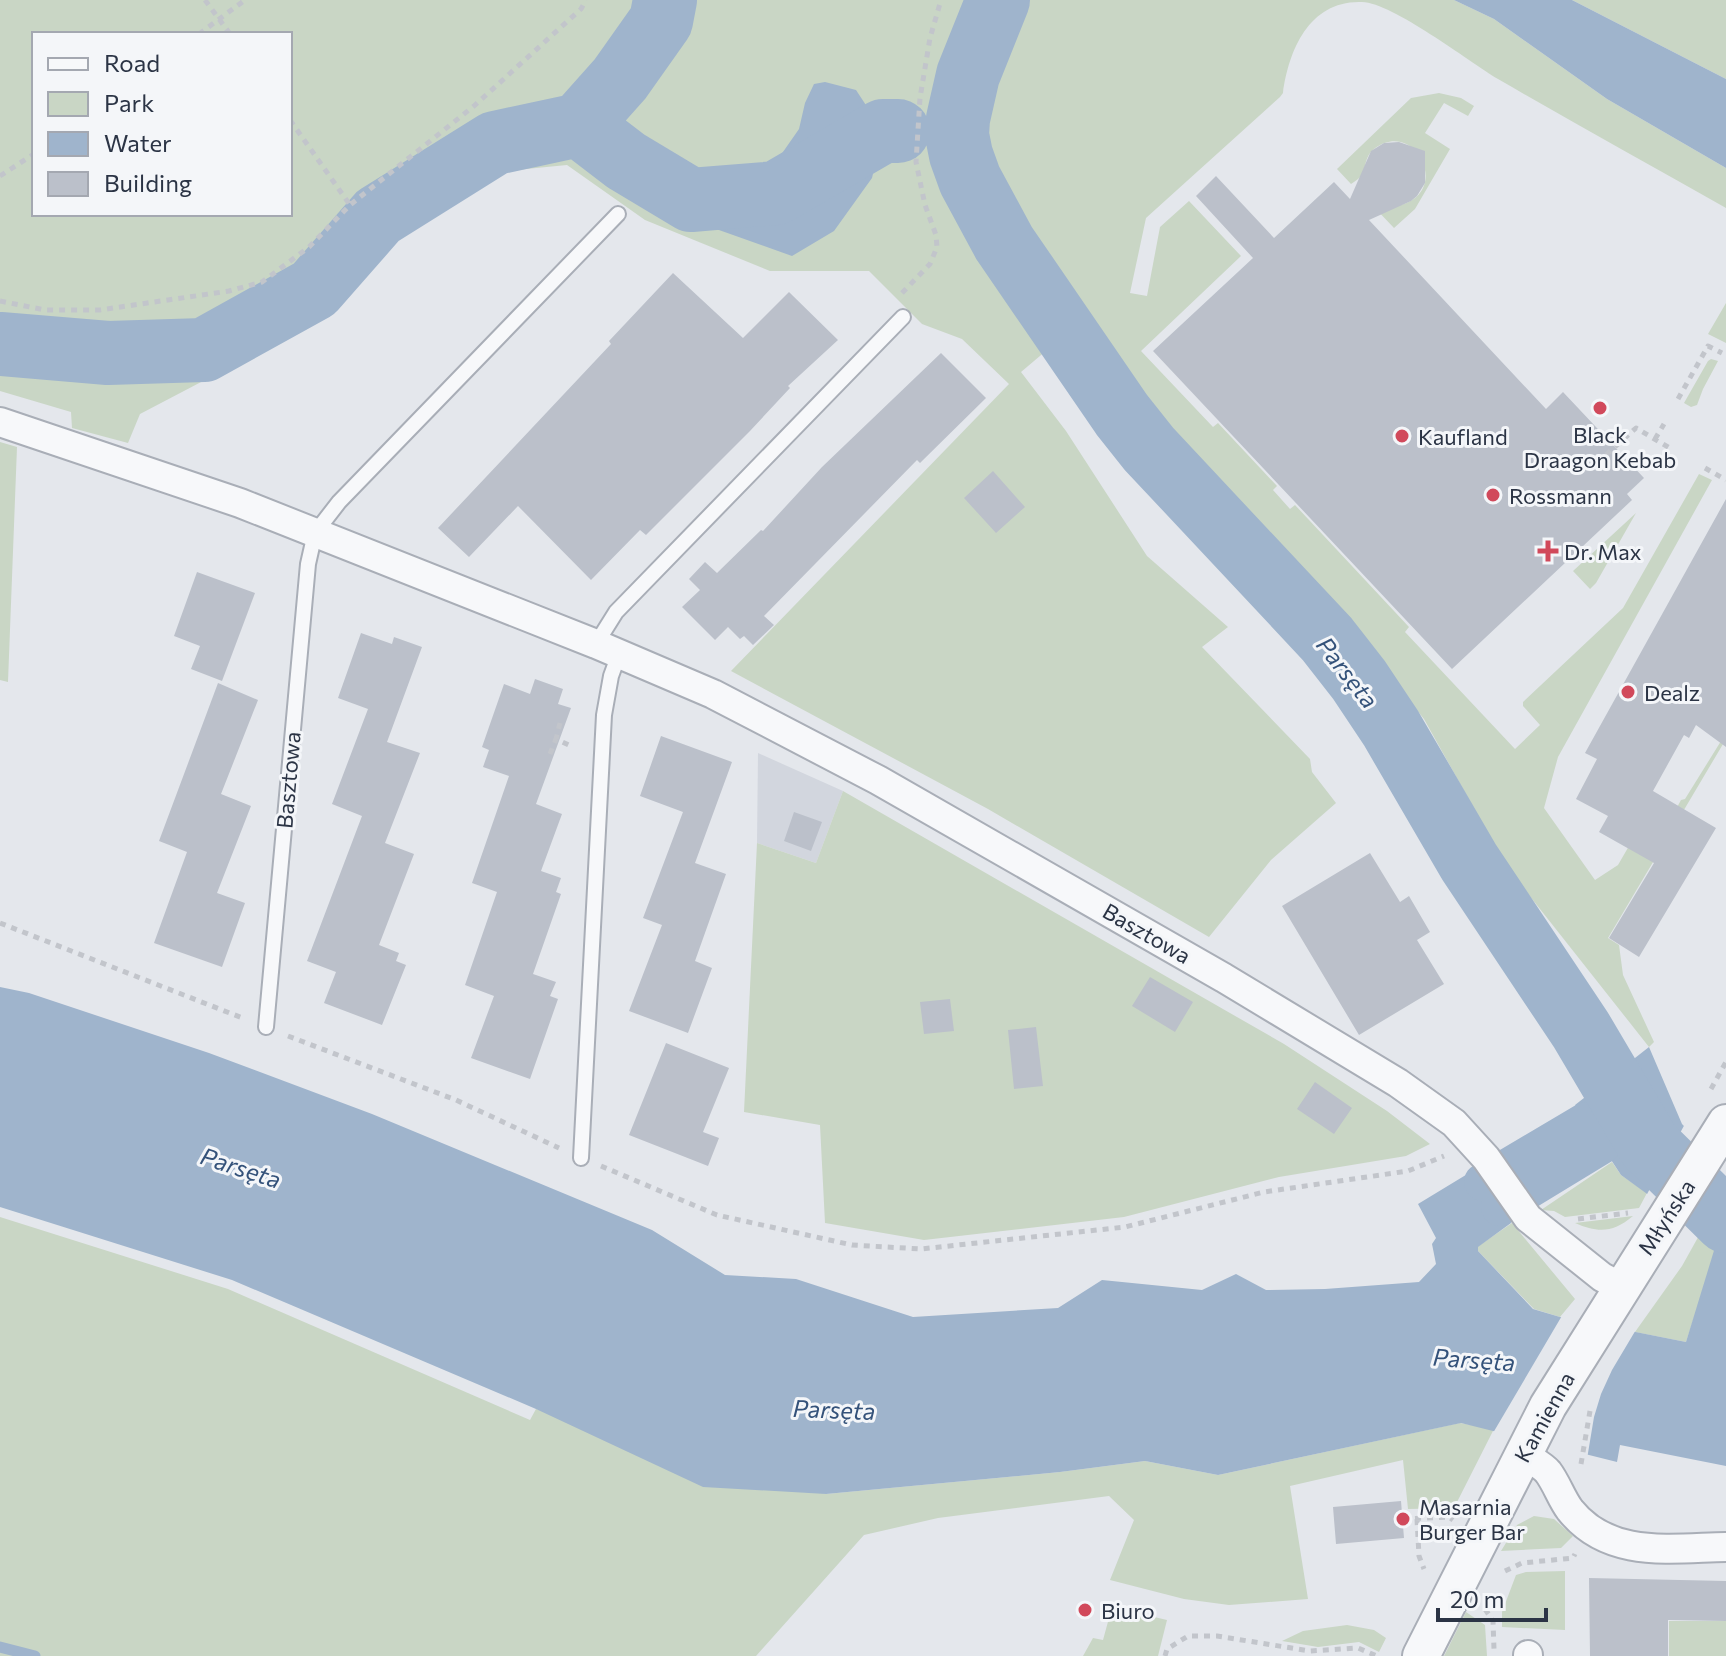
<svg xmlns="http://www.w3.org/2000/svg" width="1726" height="1656" font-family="Commissioner,sans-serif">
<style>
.built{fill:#d2d6de}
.green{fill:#c9d6c5;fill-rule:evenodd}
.water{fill:#9fb4cc}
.pier{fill:#e4e7ec}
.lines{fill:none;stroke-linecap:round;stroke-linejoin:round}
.stream{stroke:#9fb4cc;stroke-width:11}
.canal{stroke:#9fb4cc;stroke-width:38}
.river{stroke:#9fb4cc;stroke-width:64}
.building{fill:#bbc0ca}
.service-casing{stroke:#a9aeb7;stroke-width:18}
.minor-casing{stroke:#a9aeb7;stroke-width:32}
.tertiary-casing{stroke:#a9aeb7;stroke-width:40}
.path{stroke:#c2c5cb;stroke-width:5;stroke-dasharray:6 6;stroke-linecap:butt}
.service{stroke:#f7f8fa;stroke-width:14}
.minor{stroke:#f7f8fa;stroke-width:28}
.tertiary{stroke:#f7f8fa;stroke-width:36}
.poi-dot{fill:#d1495b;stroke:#f4f6f9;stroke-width:3}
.labels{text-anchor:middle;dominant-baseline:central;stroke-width:6;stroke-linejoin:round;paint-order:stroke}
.poi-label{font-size:22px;fill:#2b3445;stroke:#f4f6f9;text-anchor:start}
.street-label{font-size:22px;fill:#2b3445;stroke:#f4f6f9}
.water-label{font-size:24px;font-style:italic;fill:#34527a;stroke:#f4f6f9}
</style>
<rect width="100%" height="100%" fill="#e4e7ec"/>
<path class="built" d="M758,753L843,791L816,863L757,843Z"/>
<path class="green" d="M0,0H981C952,76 934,128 961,209C965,222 969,237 975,250C992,282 1025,319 1047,350L1021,372L1066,431L1147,556L1228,627L1202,647L1310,759L1312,772L1336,803L1271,860L1209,937L988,809L731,671L1009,384L962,339L922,324L869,271H770L645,220L567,165L484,173L421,202L324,310L272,345L140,414L128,443L72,428L71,412L0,391ZM34,34H290V214H34Z
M1018,0H1454L1494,19L1607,99L1726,168V208C1650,165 1574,123 1498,79C1468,61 1393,3 1362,2C1310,0 1289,49 1283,93L1280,97L1146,218L1130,293L1147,296L1160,227L1189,201L1241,256L1141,351L1213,427L1218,423L1277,486L1273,490L1290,509L1295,505L1409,627L1405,632L1515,749L1540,725L1523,706V702L1623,608L1699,474L1712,480L1558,757L1544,808L1595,880L1618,865L1644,820L1664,831L1681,800L1685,799L1726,733V739L1608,938L1619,945L1623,975L1654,1042L1649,1047L1514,876L1487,832L1424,719L1345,621L1157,417L1083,319L1033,236L986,179L971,140L977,91Z
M1572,0H1726V79Z
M1439,93L1461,98L1474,106L1468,116L1444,103L1425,133L1450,149L1415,209L1394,228L1356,188L1396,206C1454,195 1416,117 1374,149C1364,157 1367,166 1361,176C1359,179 1355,181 1351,184L1337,169L1411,98Z
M1726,303V343L1708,334Z
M1711,359L1718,361L1703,389L1697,405L1691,407L1684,403L1708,361Z
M0,442L17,447L8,682L0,680Z
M1636,513L1596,583L1590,589L1573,571Z
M843,791L1284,1044L1387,1111L1430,1144L1406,1156L1279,1177L1124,1217L924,1240L825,1223L820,1125L744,1112L757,843L816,863Z
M1612,1162L1621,1175L1647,1193L1639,1208L1565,1217L1554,1211L1541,1210Z
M1633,1216C1613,1233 1598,1233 1575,1223Z
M0,1217L228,1289L530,1420L536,1409L826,1494L1060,1472L1145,1461L1218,1475L1460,1423L1494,1429L1454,1508L1408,1509L1403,1460L1290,1486L1308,1599L1229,1605L1184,1599L1110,1580L1134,1520L1109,1496L938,1518L864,1535L756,1656H0Z
M1512,1223L1575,1299L1560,1317L1534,1309L1478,1251L1477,1247Z
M1701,1232L1716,1245V1251L1686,1342L1635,1332L1682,1266Z
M1534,1516L1554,1519L1573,1536L1561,1548L1501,1551L1517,1525Z
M1565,1571V1630L1502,1627V1612L1516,1575L1526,1572Z
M1112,1607L1167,1620L1158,1656H1083L1093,1638L1103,1640Z
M1466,1612L1485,1625L1487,1656H1444Z
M1669,1621H1726V1656H1669Z
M1347,1625L1374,1630L1386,1638L1379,1652L1359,1642L1318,1647L1282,1641L1303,1631Z"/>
<path class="water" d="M1454,0H1572L1726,79V168L1607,99L1494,19Z
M825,82L856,90L883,131L872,178L834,231L792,256L688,219L696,186L769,172L799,129L805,103L814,84Z
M0,987L29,993L209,1053L372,1114L652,1230L725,1275L796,1279L913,1317L1058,1308L1102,1280L1202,1290L1236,1274L1266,1290L1325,1289L1419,1282L1436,1264L1432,1244L1436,1238L1418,1204L1474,1170L1511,1223L1478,1247V1251L1533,1309L1560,1317L1686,1342L1716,1244L1621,1175L1575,1105L1649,1047L1682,1124L1726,1169V1466L1620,1445L1617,1462L1461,1423L1218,1475L1145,1461L1060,1472L826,1494L703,1487L536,1409L232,1280L0,1207Z"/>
<path class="pier" d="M1686,1122L1726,1163V1188L1699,1235L1646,1196Z
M1563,1314L1637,1328L1612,1370L1601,1394L1594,1417L1587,1459L1493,1433Z"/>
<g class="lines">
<path class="stream" d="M0,1647L35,1656"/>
<path class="canal" d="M1483,1182L1586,1121
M1500,1207L1602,1145"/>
<path class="river" d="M998,0L968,75L958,119L957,135L961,155L970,180L1004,243L1122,415L1149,449L1327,639L1359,680L1391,728L1469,862L1581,1030L1649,1145L1726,1221
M579,125L620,79L661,21L665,0
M0,344L108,353L204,350L314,289L378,216L495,143L579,125L626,161L691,200L776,193L883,131H898"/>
</g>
<path class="building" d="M1399,142L1425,151V183L1417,196L1411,201L1369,220L1546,409L1563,392L1644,478L1627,494L1632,500L1452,669L1153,351L1253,258L1196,196L1216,176L1274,238L1334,182L1350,199L1371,151L1384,143Z
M673,273L743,338L789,292L838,340L788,386L790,388L750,431L646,535L640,530L591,580L518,506L469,557L438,528L611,344L609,341Z
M941,353L986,398L920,463L917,460L764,616L774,625L753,645L744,636L740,639L728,627L715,640L682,607L700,590L689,579L705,562L717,573L761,530L763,531L822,467Z
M993,471L1025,507L996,533L964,498Z
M1726,499V747L1696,725L1689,738L1684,735L1653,791L1716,828L1639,957L1609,938L1654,863L1599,832L1608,816L1576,799L1597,759L1585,753Z
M197,572L255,593L222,681L191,669L200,646L174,636Z
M361,633L392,644L394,637L422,647L387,742L420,753L385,843L414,854L379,945L399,953L396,961L406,965L382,1025L324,1003L336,972L307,961L362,816L332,804L368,709L338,698Z
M535,679L563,689L558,704L571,708L536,804L562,814L541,871L561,878L556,892L561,894L533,974L556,982L550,996L558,999L530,1079L471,1058L494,996L465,985L497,892L472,883L509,776L483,767L489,750L482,747L504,684L530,694Z
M218,683L258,700L221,794L251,806L217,893L245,903L222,967L154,943L187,852L159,841Z
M661,736L732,762L695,863L726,874L695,961L712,968L688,1033L629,1011L662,925L643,918L683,812L640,796Z
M794,812L822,822L811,851L784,841Z
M1370,853L1400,902L1409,896L1430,932L1417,940L1444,984L1359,1035L1282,906Z
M1150,977L1193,1002L1175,1032L1132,1006Z
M950,999L954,1031L924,1034L920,1002Z
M1036,1027L1043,1086L1014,1089L1008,1030Z
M666,1043L729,1068L703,1132L719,1138L708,1166L629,1135Z
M1315,1082L1352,1108L1334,1134L1297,1109Z
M1401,1501L1404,1538L1336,1544L1333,1507Z
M1589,1578L1726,1581V1621L1668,1620V1656H1590Z"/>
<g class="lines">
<defs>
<path id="service" d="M596,644L616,612L903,317
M266,1027L308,564L315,533L339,502L618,214
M581,1158L604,715L611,676L619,654"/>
<path id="minor" d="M0,422L240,503L596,644L713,694L878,780L1224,978L1398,1083L1454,1123L1486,1158L1528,1218L1602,1277L1621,1287
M1523,1454C1531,1460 1542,1465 1548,1472C1557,1484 1561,1498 1570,1510C1609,1559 1671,1548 1726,1547
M1528,1655V1656"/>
<path id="tertiary" d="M1421,1656L1548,1406L1726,1123"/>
</defs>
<use href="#service" class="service-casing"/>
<use href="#minor" class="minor-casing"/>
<use href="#tertiary" class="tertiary-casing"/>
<path class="path" d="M205,0L230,34
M199,34L245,0
M290,120L350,205
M0,176L34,154
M902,293L930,264L937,247L936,235L925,205L916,162L920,98L930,38L941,0
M0,301L45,310H100L229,291L262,282L309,247L350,205L474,106L581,9L586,0
M1678,399L1708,346L1722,353
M1655,439L1664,424
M1597,463L1636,428L1673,450
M1705,468L1726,480
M560,723L556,739L569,745
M550,754L556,739
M0,923L245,1019
M288,1036L456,1100L559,1148
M1711,1089L1726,1062
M601,1166L717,1215L852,1245L921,1249L1125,1227L1264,1192L1408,1171L1444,1156
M1578,1219L1628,1213
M1581,1464L1590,1411
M1403,1519L1449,1517L1453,1520
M1417,1519L1419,1556L1424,1569
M1505,1571L1522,1563L1573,1558L1575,1554
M1485,1609L1493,1621L1494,1649
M1165,1656L1167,1649L1188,1636H1217L1310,1651L1358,1648L1377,1656"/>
<use href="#service" class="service"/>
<use href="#minor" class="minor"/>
<use href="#tertiary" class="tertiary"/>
</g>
<g class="poi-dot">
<circle cx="1600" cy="408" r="8"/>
<circle cx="1402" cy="436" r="8"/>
<circle cx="1493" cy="495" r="8"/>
<path d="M1544 539h8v8h8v8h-8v8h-8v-8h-8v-8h8z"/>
<circle cx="1628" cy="692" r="8"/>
<circle cx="1403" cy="1519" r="8"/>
<circle cx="1085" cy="1610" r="8"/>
</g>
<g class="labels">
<g class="poi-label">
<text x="1600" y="434" text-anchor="middle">Black<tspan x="1600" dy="25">Draagon Kebab</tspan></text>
<text x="1418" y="436">Kaufland</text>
<text x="1509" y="495">Rossmann</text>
<text x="1564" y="551">Dr. Max</text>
<text x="1644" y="692">Dealz</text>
<text x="1419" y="1506">Masarnia<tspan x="1419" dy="25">Burger Bar</tspan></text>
<text x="1101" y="1610">Biuro</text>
</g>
<g class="street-label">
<text transform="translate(288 780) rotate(-85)">Basztowa</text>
<text transform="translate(1147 933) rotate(30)">Basztowa</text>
<text transform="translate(1666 1217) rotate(-57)">Młyńska</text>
<text transform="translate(1544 1417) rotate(-61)">Kamienna</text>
</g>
<g class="water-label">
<text transform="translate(1348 672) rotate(52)">Parsęta</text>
<text transform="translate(241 1167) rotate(18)">Parsęta</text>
<text transform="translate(1474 1359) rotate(4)">Parsęta</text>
<text transform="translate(834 1409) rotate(2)">Parsęta</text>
</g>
</g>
<rect x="32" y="32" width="260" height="184" fill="#f4f6f9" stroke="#a4a8b1" stroke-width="2"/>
<rect x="48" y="58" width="40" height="12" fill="#f7f8fa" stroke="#a4a8b1" stroke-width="2"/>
<text x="104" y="72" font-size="24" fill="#2b3445">Road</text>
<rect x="48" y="92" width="40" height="24" fill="#c9d6c5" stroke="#a4a8b1" stroke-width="2"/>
<text x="104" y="112" font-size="24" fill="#2b3445">Park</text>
<rect x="48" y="132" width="40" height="24" fill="#9fb4cc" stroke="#a4a8b1" stroke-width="2"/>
<text x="104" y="152" font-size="24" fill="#2b3445">Water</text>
<rect x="48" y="172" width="40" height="24" fill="#bbc0ca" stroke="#a4a8b1" stroke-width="2"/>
<text x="104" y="192" font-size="24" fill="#2b3445">Building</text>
<path d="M1438 1608v12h108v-12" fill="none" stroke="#2b3445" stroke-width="4"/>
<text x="1450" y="1608" font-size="24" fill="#2b3445" stroke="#f4f6f9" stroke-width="6" paint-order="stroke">20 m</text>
</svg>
